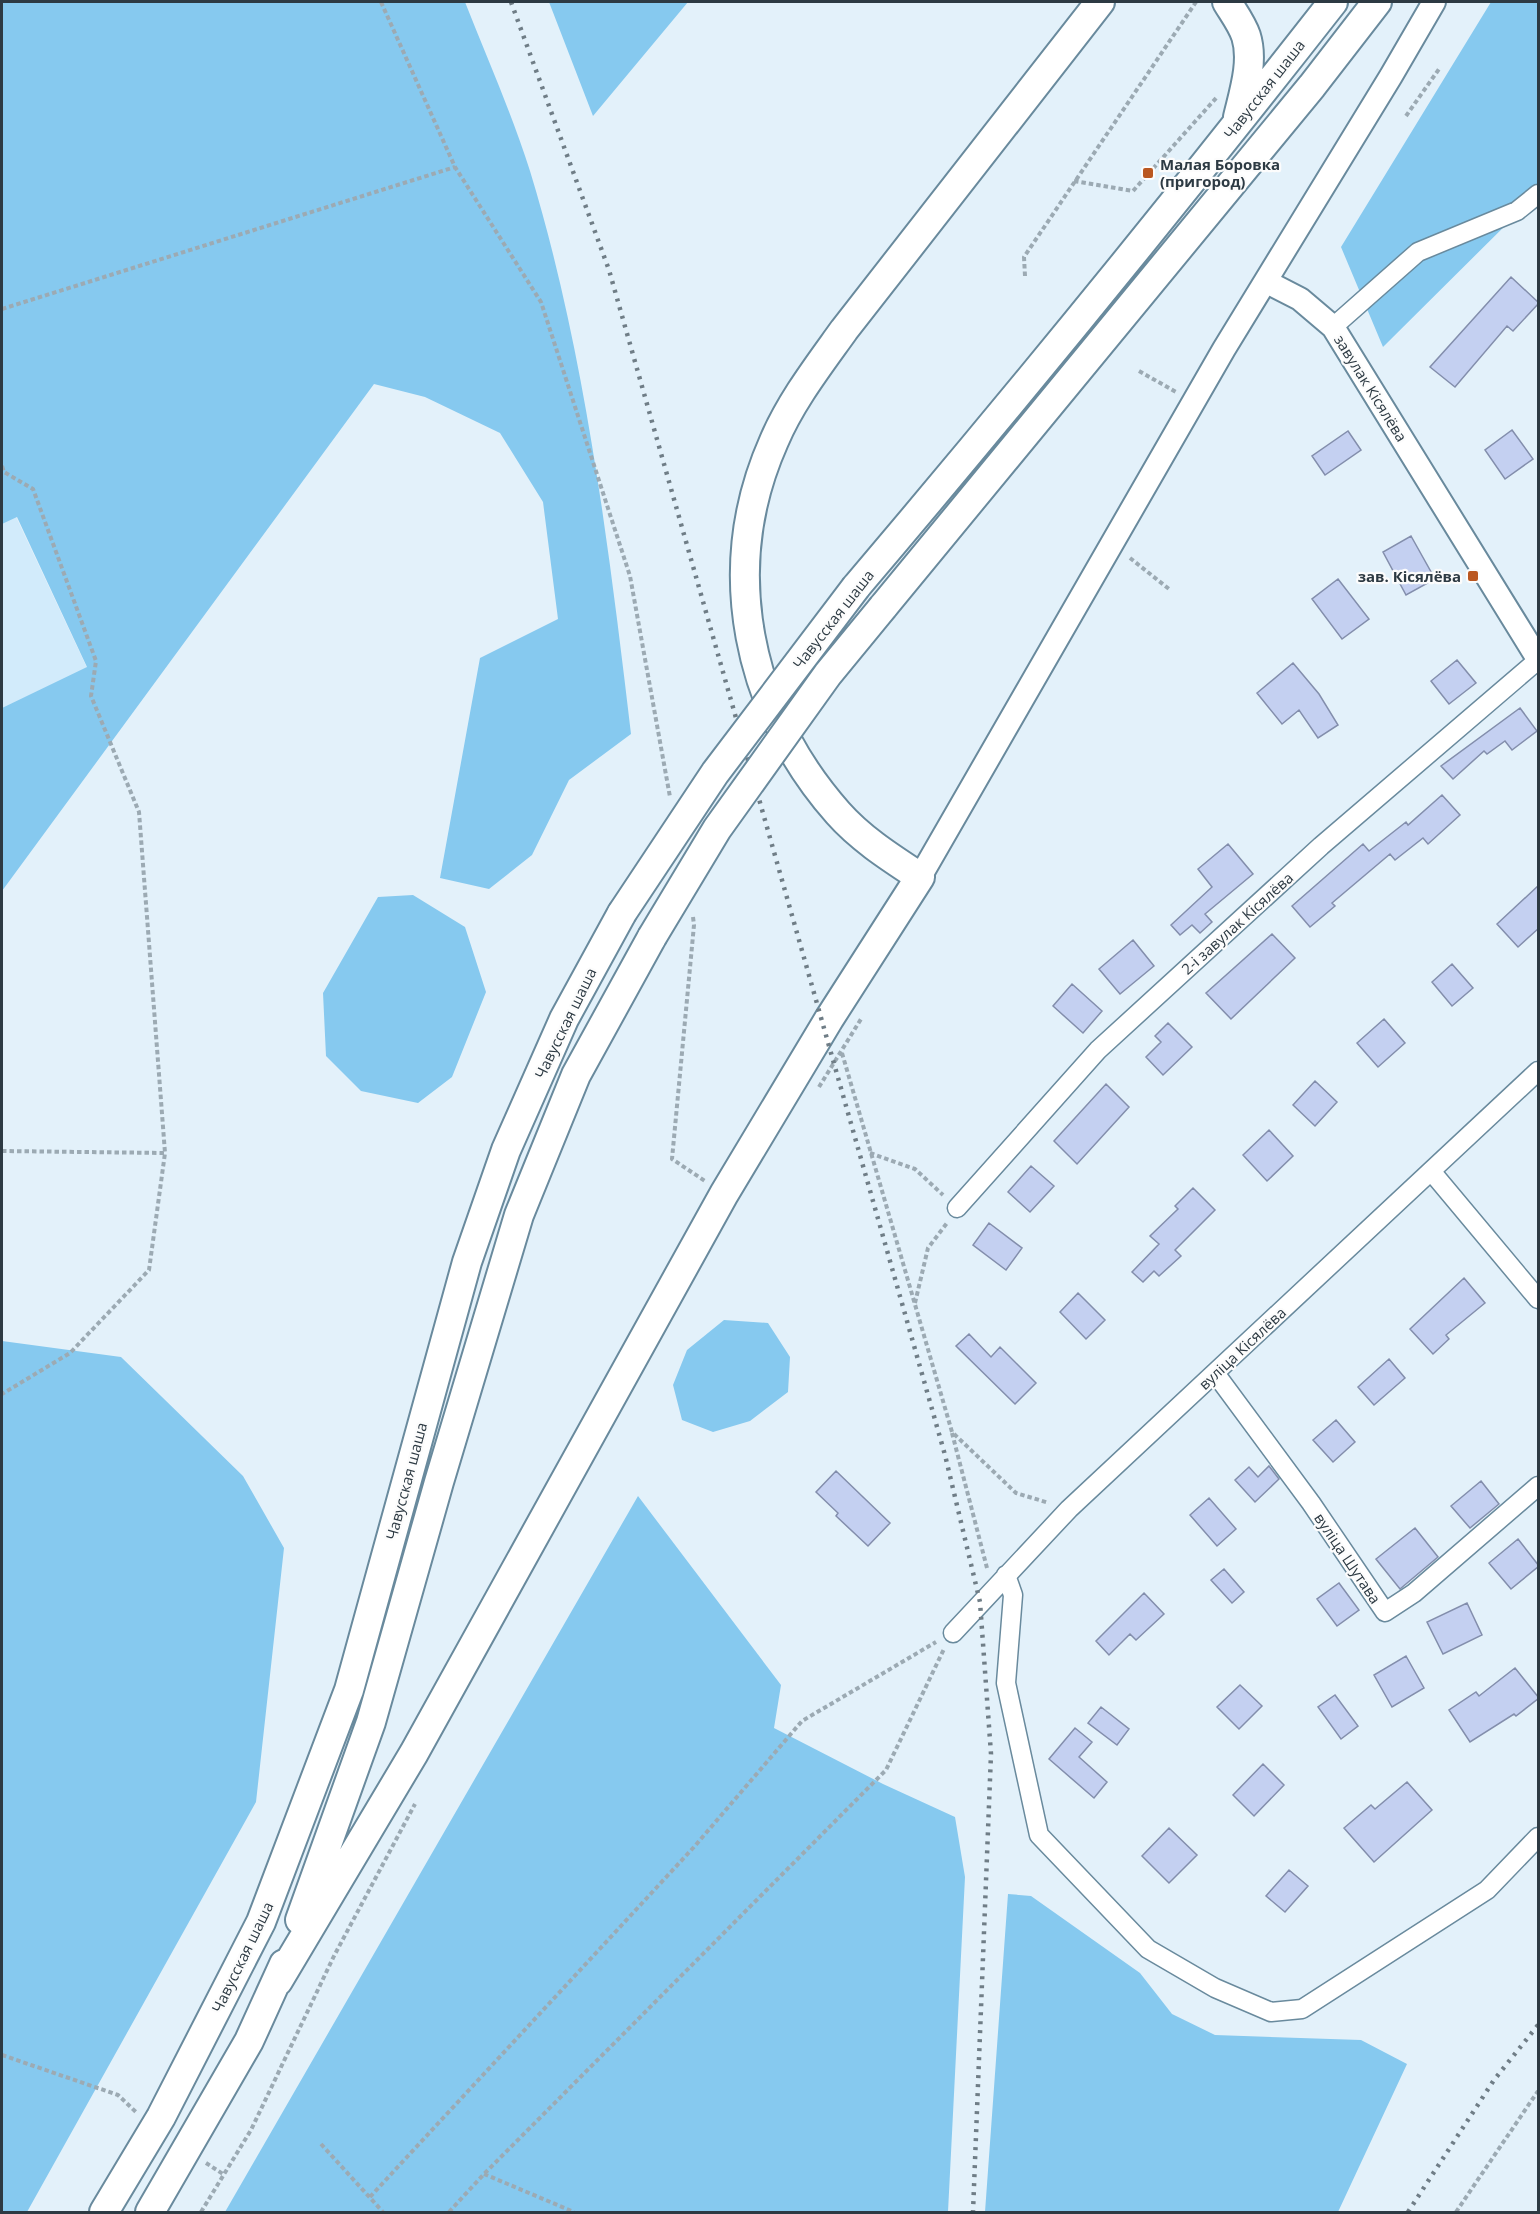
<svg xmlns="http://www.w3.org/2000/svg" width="1540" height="2214" font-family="'Open Sans',sans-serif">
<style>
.built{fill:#d2ebfb}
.forest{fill:#86c9ef}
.building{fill:#c4d0f1;stroke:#838eac;stroke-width:1.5}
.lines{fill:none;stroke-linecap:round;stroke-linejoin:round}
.minor-casing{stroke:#698a9d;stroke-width:21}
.tertiary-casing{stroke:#698a9d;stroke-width:26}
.primary-casing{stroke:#698a9d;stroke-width:32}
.path{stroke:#9caab3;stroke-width:4;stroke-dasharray:4.5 3;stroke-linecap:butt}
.minor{stroke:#fff;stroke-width:18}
.tertiary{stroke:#fff;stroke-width:22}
.primary{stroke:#fff;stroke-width:28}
.rail{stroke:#6f7d86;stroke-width:4.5;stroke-dasharray:3 6;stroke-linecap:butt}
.primary-bridge-casing{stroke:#698a9d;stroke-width:32;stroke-linecap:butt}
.primary-bridge{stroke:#fff;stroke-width:28}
.poi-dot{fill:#ba5720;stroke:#fcfcfc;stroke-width:2}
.labels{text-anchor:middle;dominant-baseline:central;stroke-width:4.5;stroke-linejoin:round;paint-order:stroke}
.street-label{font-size:15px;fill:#2d3a43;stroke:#fcfcfc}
.poi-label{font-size:15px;font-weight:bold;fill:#2d3a43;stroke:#fcfcfc;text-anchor:start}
</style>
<rect width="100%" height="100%" fill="#e3f1fa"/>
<path class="built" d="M16,517L87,668L2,708V524Z"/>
<path class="forest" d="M2,2H465C487,58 512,114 530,171C585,351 609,548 631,734L569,780L532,855L489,889L440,878L480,658L558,619L543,502L500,433L425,397L374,384L2,891V708L87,667L17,517L2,524Z
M549,2H688L593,116Z
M1491,2H1538V193L1383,347L1341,247Z
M413,895L465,927L486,992L452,1077L418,1103L361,1091L326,1056L323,993L378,897Z
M724,1320L768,1323L790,1357L788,1392L750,1421L713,1432L682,1420L673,1385L687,1350Z
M2,1341L121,1357L243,1476L284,1548L256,1802L27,2212H2Z
M638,1496L781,1685L774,1728L883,1784L955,1817L965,1877L948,2212H225Z
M1008,1894L1031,1896L1140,1973L1172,2014L1215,2035L1361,2040L1407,2064L1338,2212H985Z"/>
<path class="building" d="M1511,277L1539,303L1513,331L1507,326L1455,387L1430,367Z
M1512,430L1533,459L1505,479L1485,450Z
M1348,431L1361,450L1325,475L1312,456Z
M1411,536L1435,579L1406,595L1383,552Z
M1338,579L1369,619L1342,639L1312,599Z
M1457,660L1476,683L1449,704L1431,681Z
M1293,663L1319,694L1338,725L1318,738L1299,710L1282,724L1257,693Z
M1520,708L1537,731L1512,750L1505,741L1487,754L1484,751L1453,779L1441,766Z
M1442,795L1460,815L1428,844L1423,838L1395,860L1390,854L1332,903L1335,906L1310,927L1292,906L1363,844L1369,851L1406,822L1408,825Z
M1228,844L1253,874L1205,914L1212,922L1200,933L1192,925L1180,935L1171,925L1212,887L1198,869Z
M1539,885V928L1518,947L1497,924Z
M1272,934L1295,958L1231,1019L1206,993Z
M1133,940L1154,966L1120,994L1099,969Z
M1452,964L1473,988L1452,1006L1432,982Z
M1072,984L1102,1011L1083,1033L1053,1006Z
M1384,1019L1405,1043L1378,1067L1357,1043Z
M1168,1023L1192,1047L1163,1075L1146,1057L1161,1042L1155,1036Z
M1315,1081L1337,1102L1315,1126L1293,1105Z
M1106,1084L1129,1107L1077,1164L1054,1141Z
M1269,1130L1293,1156L1267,1181L1243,1155Z
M1031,1166L1054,1186L1030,1212L1008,1192Z
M1193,1188L1215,1210L1175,1250L1181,1256L1159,1276L1154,1271L1143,1282L1132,1272L1159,1244L1150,1236L1178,1209L1175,1206Z
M989,1223L1022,1248L1006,1270L973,1245Z
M1464,1278L1485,1303L1446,1335L1449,1339L1433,1354L1410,1329Z
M1078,1293L1105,1320L1086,1339L1060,1312Z
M969,1334L991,1357L1000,1347L1036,1383L1015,1404L956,1346Z
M1389,1359L1405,1378L1374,1405L1358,1387Z
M1336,1420L1355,1442L1333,1462L1313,1440Z
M1269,1466L1279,1479L1255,1502L1235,1480L1249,1467L1258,1477Z
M836,1471L890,1523L868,1546L836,1516L838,1513L816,1492Z
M1481,1481L1499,1504L1470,1528L1451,1506Z
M1209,1498L1236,1529L1217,1546L1190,1515Z
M1415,1528L1438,1557L1400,1589L1376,1559Z
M1518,1539L1539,1566L1511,1589L1489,1563Z
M1224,1569L1244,1592L1232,1603L1211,1580Z
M1339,1583L1359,1610L1337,1626L1317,1599Z
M1144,1593L1164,1614L1136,1640L1130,1634L1109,1655L1096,1641Z
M1467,1603L1482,1635L1443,1654L1427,1622Z
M1406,1656L1424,1688L1392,1707L1374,1675Z
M1515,1668L1539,1698L1516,1716L1514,1714L1470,1742L1449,1710L1476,1692L1479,1696Z
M1240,1685L1262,1706L1239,1729L1217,1707Z
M1335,1695L1358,1726L1341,1739L1318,1707Z
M1101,1707L1129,1729L1117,1745L1088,1723Z
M1075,1728L1092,1742L1079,1757L1107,1782L1094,1798L1049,1759Z
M1263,1764L1284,1785L1254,1816L1233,1795Z
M1407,1782L1432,1810L1374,1862L1344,1828L1371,1805L1375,1809Z
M1169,1828L1197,1855L1169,1883L1142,1856Z
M1289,1870L1308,1886L1285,1912L1266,1896Z"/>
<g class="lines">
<defs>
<path id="minor" d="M1333,327L1418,252L1517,211L1538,194
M1431,1171L1538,1299
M957,1208L1098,1050L1321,846L1538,660
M1215,1373L1311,1503L1385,1612L1414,1593L1538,1486
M1006,1575L1013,1595L1006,1683L1039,1835L1148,1949L1215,1988L1271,2012L1302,2009L1487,1890L1538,1837
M953,1633L1069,1509L1538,1071"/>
<path id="tertiary" d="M1267,282L1300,299L1333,327L1538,659
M920,877L1224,349L1391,76L1434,2"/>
<path id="primary" d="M1227,2C1233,12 1242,24 1246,36C1254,61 1244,92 1238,117
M856,587C1019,395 1178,200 1333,2
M883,607L1312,86L1377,2
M300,1920L371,1722L439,1482L519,1215L576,1075L652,937
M278,1981L414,1753L724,1194L829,1019L920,877C891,858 861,839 838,813C747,710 717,569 774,441C791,401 819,365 844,330L1100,2
M104,2212L161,2117L261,1922L349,1690L467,1262L506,1150L564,1019L622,913
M150,2212L249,2041L284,1964"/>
</defs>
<use href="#minor" class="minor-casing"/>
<use href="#tertiary" class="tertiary-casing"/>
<use href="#primary" class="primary-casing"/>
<path class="path" d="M381,2L455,167L541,302L630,576L670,797
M1406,116L1439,69
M1074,181L1133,191L1217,97
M1025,276L1024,257L1196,2
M2,309L455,167
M1139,371L1176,392
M2,466L4,472L33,489L96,661L91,696L139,812L165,1153L149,1270L70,1353L2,1394
M1130,558L1169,589
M693,917L694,925L672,1159L705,1181
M842,1053L952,1432L1016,1493L1049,1503
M819,1087L861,1019
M2,1151L165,1153
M870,1153L915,1169L943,1195
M915,1303L928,1248L947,1223
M952,1433L987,1568
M2,2055L118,2095L137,2113
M321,2144L383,2212
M206,2163L223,2174
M484,2174L574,2212
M370,2197L694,1847L802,1721L936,1642
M201,2212L251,2130L334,1956L415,1804
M449,2212L484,2174L886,1770L944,1649
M1456,2212L1538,2091"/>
<use href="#minor" class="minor"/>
<use href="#tertiary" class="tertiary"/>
<use href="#primary" class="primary"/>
<path class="rail" d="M511,2L609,270L945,1455L980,1602L991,1754L973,2212
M1408,2212L1494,2080L1538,2025"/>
<defs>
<path id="primary-bridge" d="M622,913L715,773L856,587
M652,937L717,829L828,674L883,607"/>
</defs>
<use href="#primary-bridge" class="primary-bridge-casing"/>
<use href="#primary-bridge" class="primary-bridge"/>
</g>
<g class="poi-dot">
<rect x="1142" y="167" width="12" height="12" rx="3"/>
<rect x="1467" y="570" width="12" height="12" rx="3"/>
</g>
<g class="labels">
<g class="street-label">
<text transform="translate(1264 89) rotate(-52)">Чавусская шаша</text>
<text transform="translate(1371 388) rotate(58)">завулак Кісялёва</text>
<text transform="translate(833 619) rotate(-52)">Чавусская шаша</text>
<text transform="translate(1237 923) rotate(-42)">2-і завулак Кісялёва</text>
<text transform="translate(565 1023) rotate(-64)">Чавусская шаша</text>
<text transform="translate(1242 1348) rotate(-43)">вуліца Кісялёва</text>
<text transform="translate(406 1481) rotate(-75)">Чавусская шаша</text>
<text transform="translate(1348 1558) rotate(56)">вуліца Шутава</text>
<text transform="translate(242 1957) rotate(-64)">Чавусская шаша</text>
</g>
<g class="poi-label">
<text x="1160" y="164">Малая Боровка<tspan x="1160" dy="17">(пригород)</tspan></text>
<text x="1461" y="576" text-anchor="end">зав. Кісялёва</text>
</g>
</g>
<rect width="1540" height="2214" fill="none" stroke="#2d3a43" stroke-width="6"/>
</svg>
